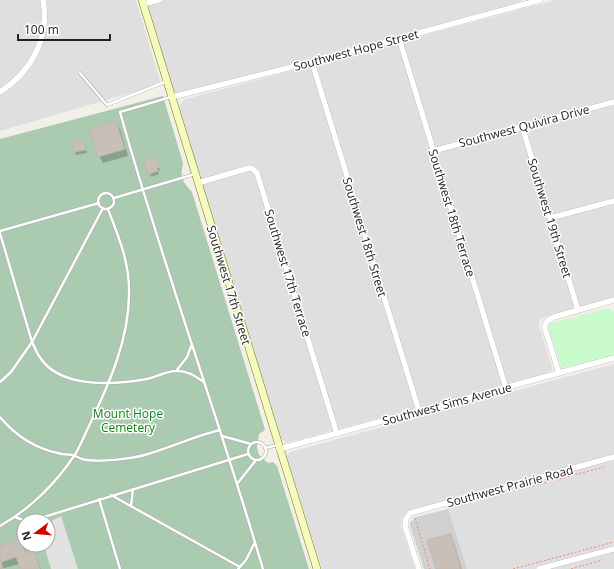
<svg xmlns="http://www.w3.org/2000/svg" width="614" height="569" font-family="'Open Sans',sans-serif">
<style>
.residential{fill:#e0dfdf}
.religious{fill:#d0d0d0}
.cemetery{fill:#aacbaf;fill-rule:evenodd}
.park{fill:#c8facc}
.parking{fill:#e2e2e2}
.shadow{fill:#0003}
.building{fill:#c7bfb8;stroke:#c4b6ab}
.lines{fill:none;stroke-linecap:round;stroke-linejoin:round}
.lane-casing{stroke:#a9a9a9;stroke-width:3.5}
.street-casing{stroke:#a9a9a9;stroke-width:6}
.secondary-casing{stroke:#707d05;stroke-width:8}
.path{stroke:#fa8072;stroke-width:1;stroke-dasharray:2 2;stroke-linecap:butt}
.lane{stroke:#fff;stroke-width:2.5}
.street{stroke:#fff;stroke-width:5.5}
.secondary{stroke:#f7fabf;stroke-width:7}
.labels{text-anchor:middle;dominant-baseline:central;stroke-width:3;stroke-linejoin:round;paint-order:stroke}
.street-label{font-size:12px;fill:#222;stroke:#fff}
.park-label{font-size:12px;fill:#0c8416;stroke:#fff}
</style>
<rect width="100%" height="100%" fill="#f2efe9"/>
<path class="residential" d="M0,0H136L161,84L0,131Z
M146,0H522L518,3L178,94L174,92L173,88Z
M556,0H614V298L545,317L539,320V326L552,367V370L545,374L286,443L281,438L179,108L180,104L186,99Z
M614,364V569H467L445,501L408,511L402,519L401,526L403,533L415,569H322L287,458V454L290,452Z"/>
<path class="religious" d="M448,509L467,569H424L410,526V522L416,517Z"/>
<path class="cemetery" d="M163,96L183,163C180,178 182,181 192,192L264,426L265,430L259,434L257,448L259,455L268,463L273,462L277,466L309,569H0V139ZM24,521H48V545H24Z"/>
<path class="park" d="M608,308L613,311L614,315V355L562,368L548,327L549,324Z"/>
<path class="parking" d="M61,516L78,569H51L44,545H48V523Z"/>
<path class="shadow" d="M116,122L120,129L128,156L103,163L99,156Z
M84,141L87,153L76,155L75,152Z
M151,158L153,161L157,163L160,171H158L159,174L151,177L150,173Z
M450,535L454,542L462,569H437Z
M20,541L27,554L34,552L41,569H22L20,564L0,569V548Z"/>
<path class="building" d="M116,121L125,149L98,157L90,129Z
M84,140L86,150L74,152L72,142Z
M152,157V160L156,159L159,167L157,168L158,171L149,174L144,162H146L145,159Z
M451,534L461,569H436L427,540Z
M21,539L25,553L34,550L40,569H21L16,557L1,562L3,569H0V546Z"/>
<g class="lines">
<defs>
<path id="lane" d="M80,73L107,105L167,81
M171,97L120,112C163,266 218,416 263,569
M98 201a8 8 0 1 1 16 0a8 8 0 1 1-16 0Z
M114,198L195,174
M0,231L99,203
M0,233L32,342C35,347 36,352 39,356C59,389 114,385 147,379C156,377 167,371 176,371C187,370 196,377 204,382
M177,370L187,357L192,344
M0,382L11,372L32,342L103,208
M0,417C16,436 34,448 58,453C63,455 68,454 73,455C76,456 79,458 82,459C97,463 132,459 148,454C172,447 195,436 220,430
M222,436L251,444
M248 451a9 9 0 1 1 18 0a9 9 0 1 1-18 0Z
M265,448L278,445
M237,484L256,460
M111,495L240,567
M99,499L120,569
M131,506L133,489
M15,517L23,520H34L248,454
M0,526C29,510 56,483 74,456C80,447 84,436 89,426C109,384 130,338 129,290C129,261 118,235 108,209
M238,569L246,560L255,542"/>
<path id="street" d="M143,4L159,0
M399,38L506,388
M312,62L419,411
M0,92C31,72 50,38 43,0
M172,97L312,62L540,0
M522,126L578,310
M433,151L614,102
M198,183L249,168L253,169L257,173L337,434
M550,218L614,201
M559,373L545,329C544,322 548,320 554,317L614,300
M279,449L614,358
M419,569L405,526L406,519L410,513L614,457
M539,569L614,549"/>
<path id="secondary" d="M142,0L317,569"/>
</defs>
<use href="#lane" class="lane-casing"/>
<use href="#street" class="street-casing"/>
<use href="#secondary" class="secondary-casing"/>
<path class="path" d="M529,487L604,467
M415,518L430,569
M513,569L614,542
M571,569L602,560"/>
<use href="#lane" class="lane"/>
<use href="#street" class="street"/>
<use href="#secondary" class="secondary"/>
</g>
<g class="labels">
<g class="street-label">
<text transform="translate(356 50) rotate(-15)">Southwest Hope Street</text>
<text transform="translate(524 126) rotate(-15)">Southwest Quivira Drive</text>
<text transform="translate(452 213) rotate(73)">Southwest 18th Terrace</text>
<text transform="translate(550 218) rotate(73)">Southwest 19th Street</text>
<text transform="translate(365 237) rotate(73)">Southwest 18th Street</text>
<text transform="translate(288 273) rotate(73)">Southwest 17th Terrace</text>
<text transform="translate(229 285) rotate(73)">Southwest 17th Street</text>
<text transform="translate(447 404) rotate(-15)">Southwest Sims Avenue</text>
<text transform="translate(510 486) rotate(-15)">Southwest Prairie Road</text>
</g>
<g class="park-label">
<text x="128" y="413">Mount Hope<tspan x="128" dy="14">Cemetery</tspan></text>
</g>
</g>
<g transform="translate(36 533) rotate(254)"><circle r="19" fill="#ffffff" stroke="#a7a7a7"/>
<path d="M0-3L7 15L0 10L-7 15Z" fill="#d40000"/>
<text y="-6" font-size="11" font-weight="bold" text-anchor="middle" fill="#222222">N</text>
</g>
<path d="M18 34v6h92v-6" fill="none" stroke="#222222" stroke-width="2"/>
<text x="24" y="34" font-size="12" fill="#222222" stroke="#ffffff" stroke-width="3" paint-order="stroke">100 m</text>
</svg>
